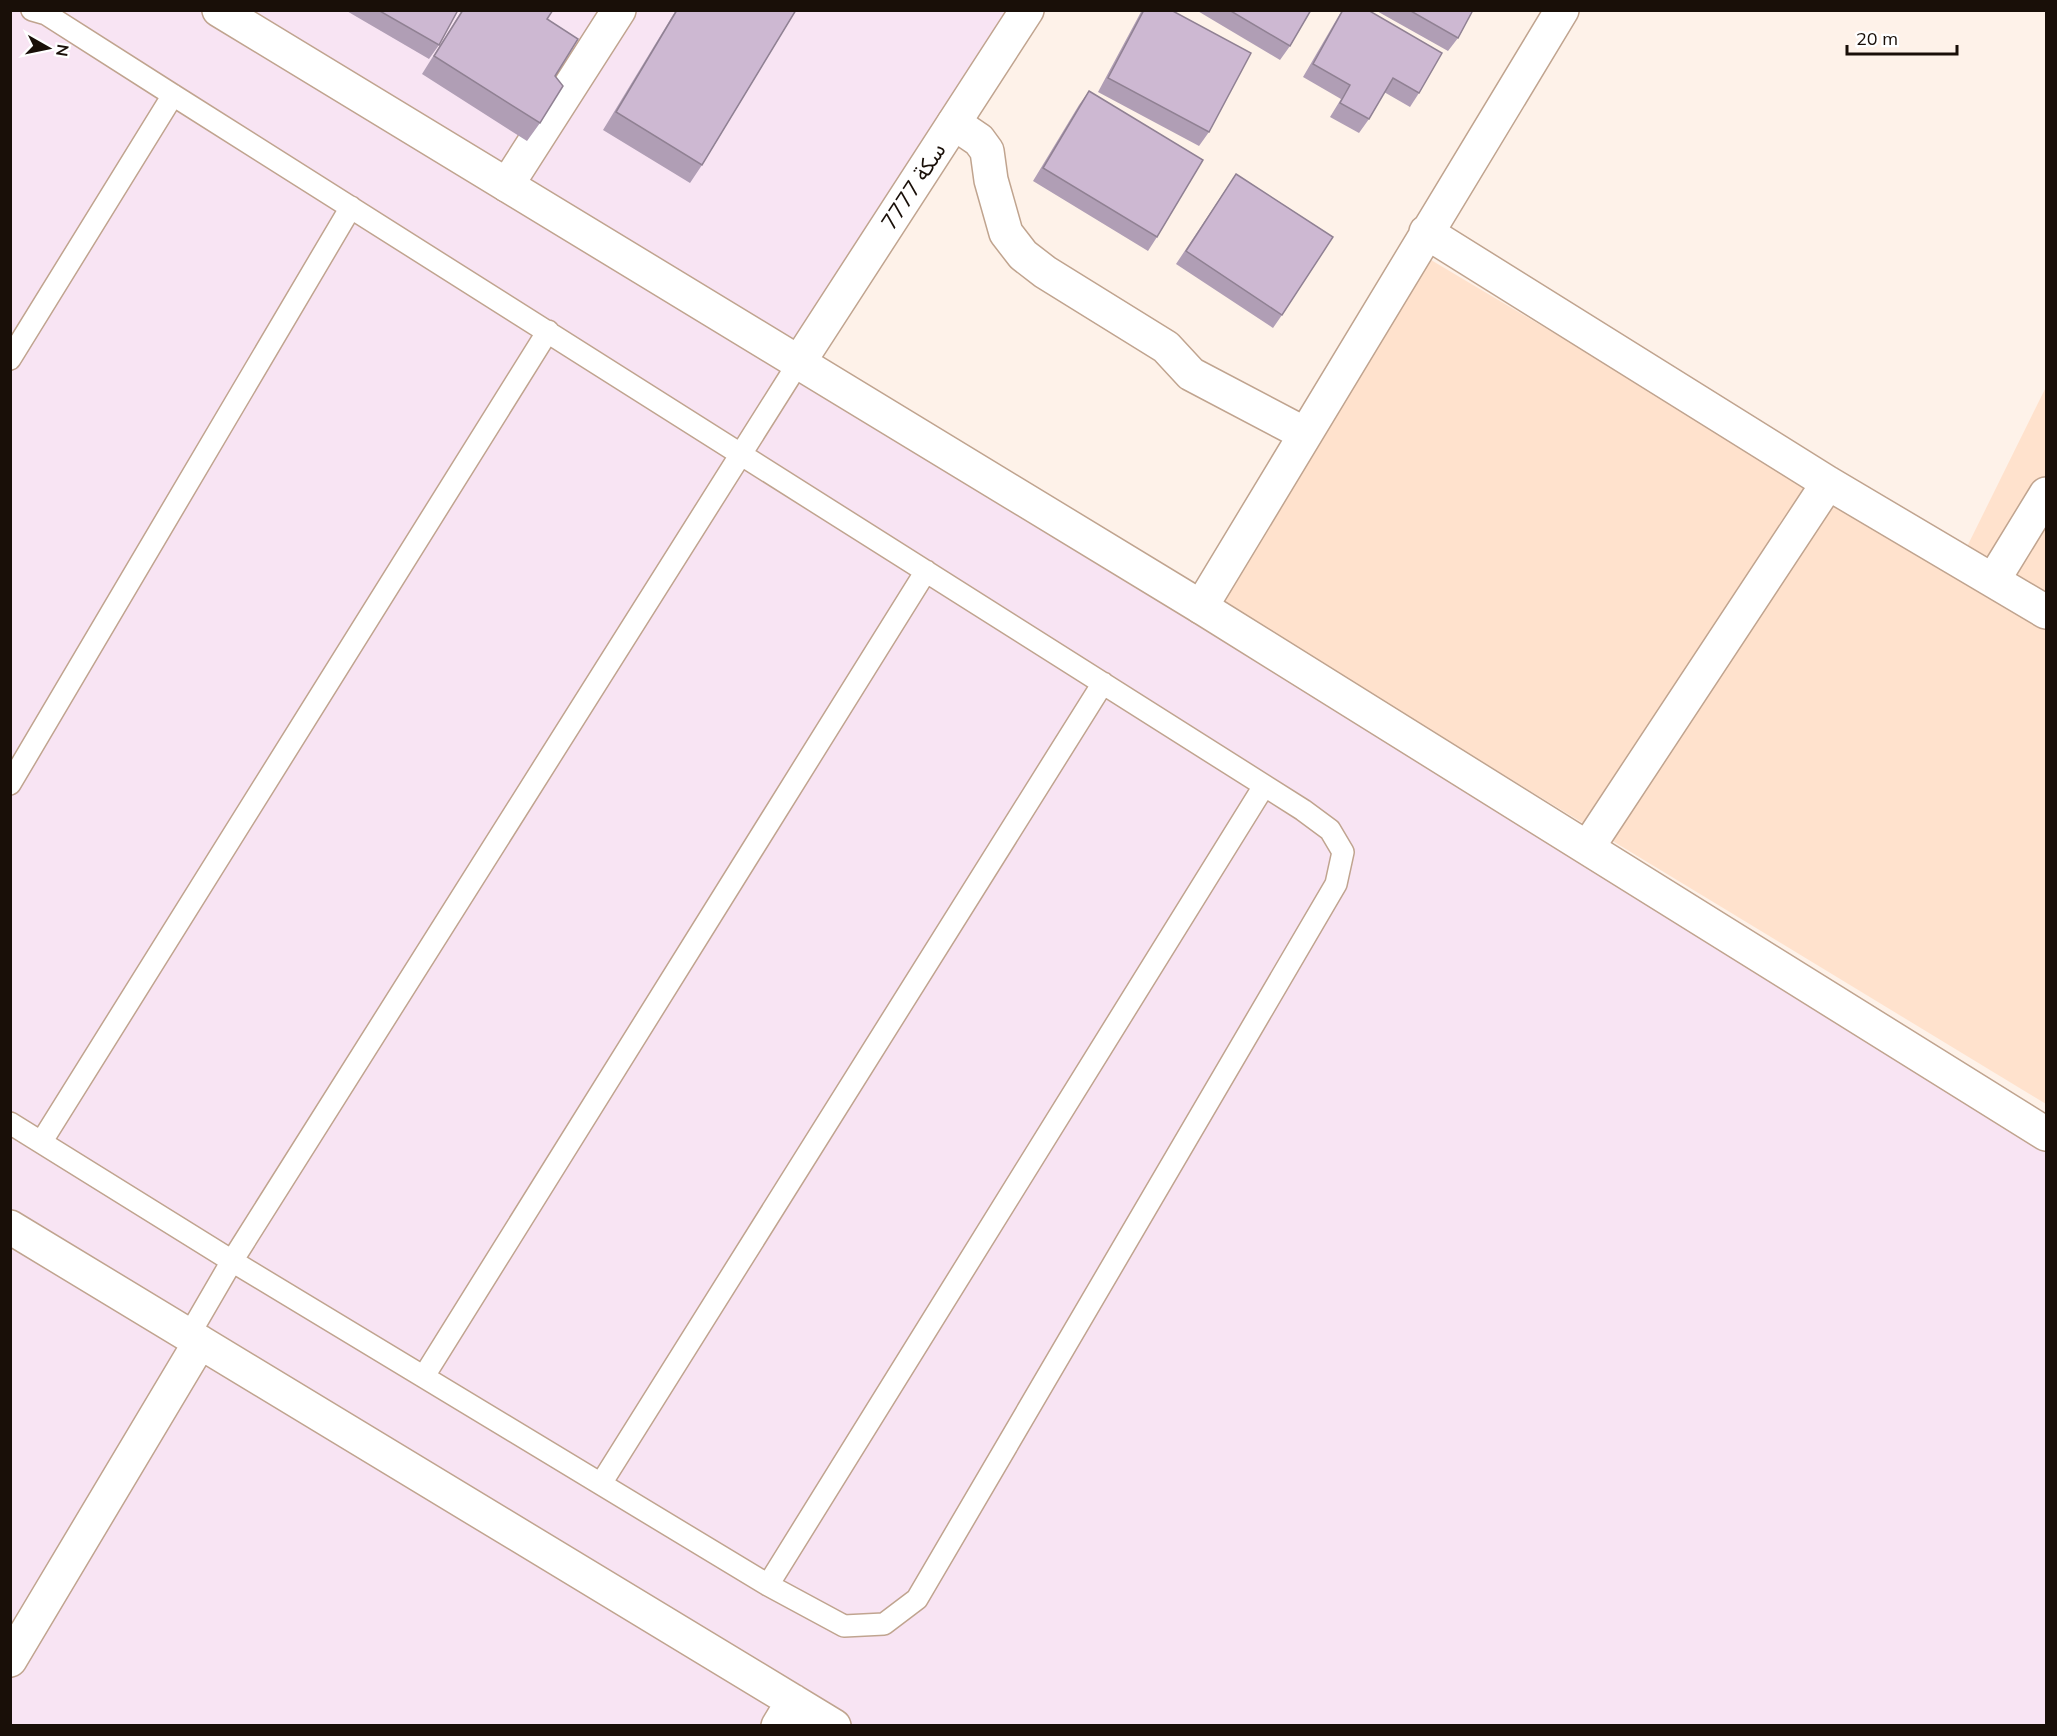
<svg xmlns="http://www.w3.org/2000/svg" width="2057" height="1736" font-family="Mulish,'Noto Sans Arabic',sans-serif">
<style>
.built{fill:#ffe2cd}
.industrial{fill:#f8e4f3}
.lines{fill:none;stroke-linecap:round;stroke-linejoin:round}
.service-casing{stroke:#c0a48f;stroke-width:24}
.minor-casing{stroke:#c0a48f;stroke-width:36}
.tertiary-casing{stroke:#c0a48f;stroke-width:36}
.service{stroke:#fff;stroke-width:21}
.minor{stroke:#fff;stroke-width:33}
.tertiary{stroke:#fff;stroke-width:33}
.wall{fill:#b09eb5}
.building{fill:#cdb8d2;stroke:#908193;stroke-width:1.5}
.labels{text-anchor:middle;dominant-baseline:central;stroke-width:5;stroke-linejoin:round;paint-order:stroke}
.street-label{font-size:22px;fill:#190f08;stroke:#fff}
</style>
<rect width="100%" height="100%" fill="#fef2e9"/>
<path class="built" d="M1431,260L1955,571L2046,387V1104L1219,602Z"/>
<path class="industrial" d="M11,11H1027L799,361L2046,1137V1725L11,1726Z"/>
<g class="lines">
<defs>
<path id="service" d="M10,359L173,95
M10,784L351,207
M10,1123L232,1261L768,1585L844,1626L884,1624L917,1599L1336,884L1343,852L1330,830L1303,810L173,95L46,14L32,10
M42,1141L548,331
M189,1335L232,1261L799,362
M424,1376L926,571
M602,1482L1103,683
M768,1585L1264,786"/>
<path id="minor" d="M954,123L979,140L987,151L991,180L1006,233L1023,255L1045,272L1166,347L1191,374L1305,434
M507,185L619,10
M1426,232L1828,483L2046,612
M1994,579L2046,494
M1201,607L1562,10
M1588,847L1828,483
M10,1227L834,1726
M10,1660L200,1342
M778,1726L793,1701"/>
<path id="tertiary" d="M219,10L1201,607L2046,1134
M799,362L1027,10"/>
</defs>
<use href="#service" class="service-casing"/>
<use href="#minor" class="minor-casing"/>
<use href="#tertiary" class="tertiary-casing"/>
<use href="#service" class="service"/>
<use href="#minor" class="minor"/>
<use href="#tertiary" class="tertiary"/>
</g>
<path class="wall" d="M345,10H458L439,45L429,59Z
M462,10H553L547,19L555,76L540,123L527,141L422,74Z
M676,10H796L702,165L690,183L603,130Z
M1142,10H1171L1209,132L1199,146L1098,92Z
M1196,10H1311L1290,46L1280,60Z
M1342,10H1368L1419,93L1410,107L1384,92L1369,119L1359,133L1330,117L1341,99L1303,77Z
M1375,10H1473L1458,38L1448,51Z
M1089,91L1157,237L1148,251L1033,181L1079,105Z
M1236,174L1282,315L1273,328L1176,264Z"/>
<path class="building" d="M378,10H458L439,45Z
M463,10H553L547,19L578,39L555,76L563,86L540,123L434,56Z
M677,10H796L702,165L616,112Z
M1144,10H1171L1251,53L1209,132L1108,78Z
M1229,10H1311L1290,46Z
M1343,10H1368L1442,53L1419,93L1393,78L1369,119L1340,103L1350,85L1313,64Z
M1409,10H1473L1458,38Z
M1089,91L1203,160L1157,237L1043,168Z
M1236,174L1333,237L1282,315L1186,251Z"/>
<g class="labels">
<g class="street-label">
<text transform="translate(913 186) rotate(-57)">سكة 7777</text>
</g>
</g>
<rect width="2057" height="1736" fill="none" stroke="#190f08" stroke-width="24"/>
<g transform="translate(48 48) rotate(99)" stroke="#ffffff" stroke-width="4.5" paint-order="stroke">
<path d="M0-4.5L10 22L0 15L-10 22Z" fill="#190f08"/>
<text y="-9" font-size="16" font-weight="bold" text-anchor="middle" fill="#190f08">N</text>
</g>
<path d="M1847 45v9h110v-9" fill="none" stroke="#190f08" stroke-width="3"/>
<text x="1856" y="45" font-size="18" fill="#190f08" stroke="#ffffff" stroke-width="4.5" paint-order="stroke">20 m</text>
</svg>
